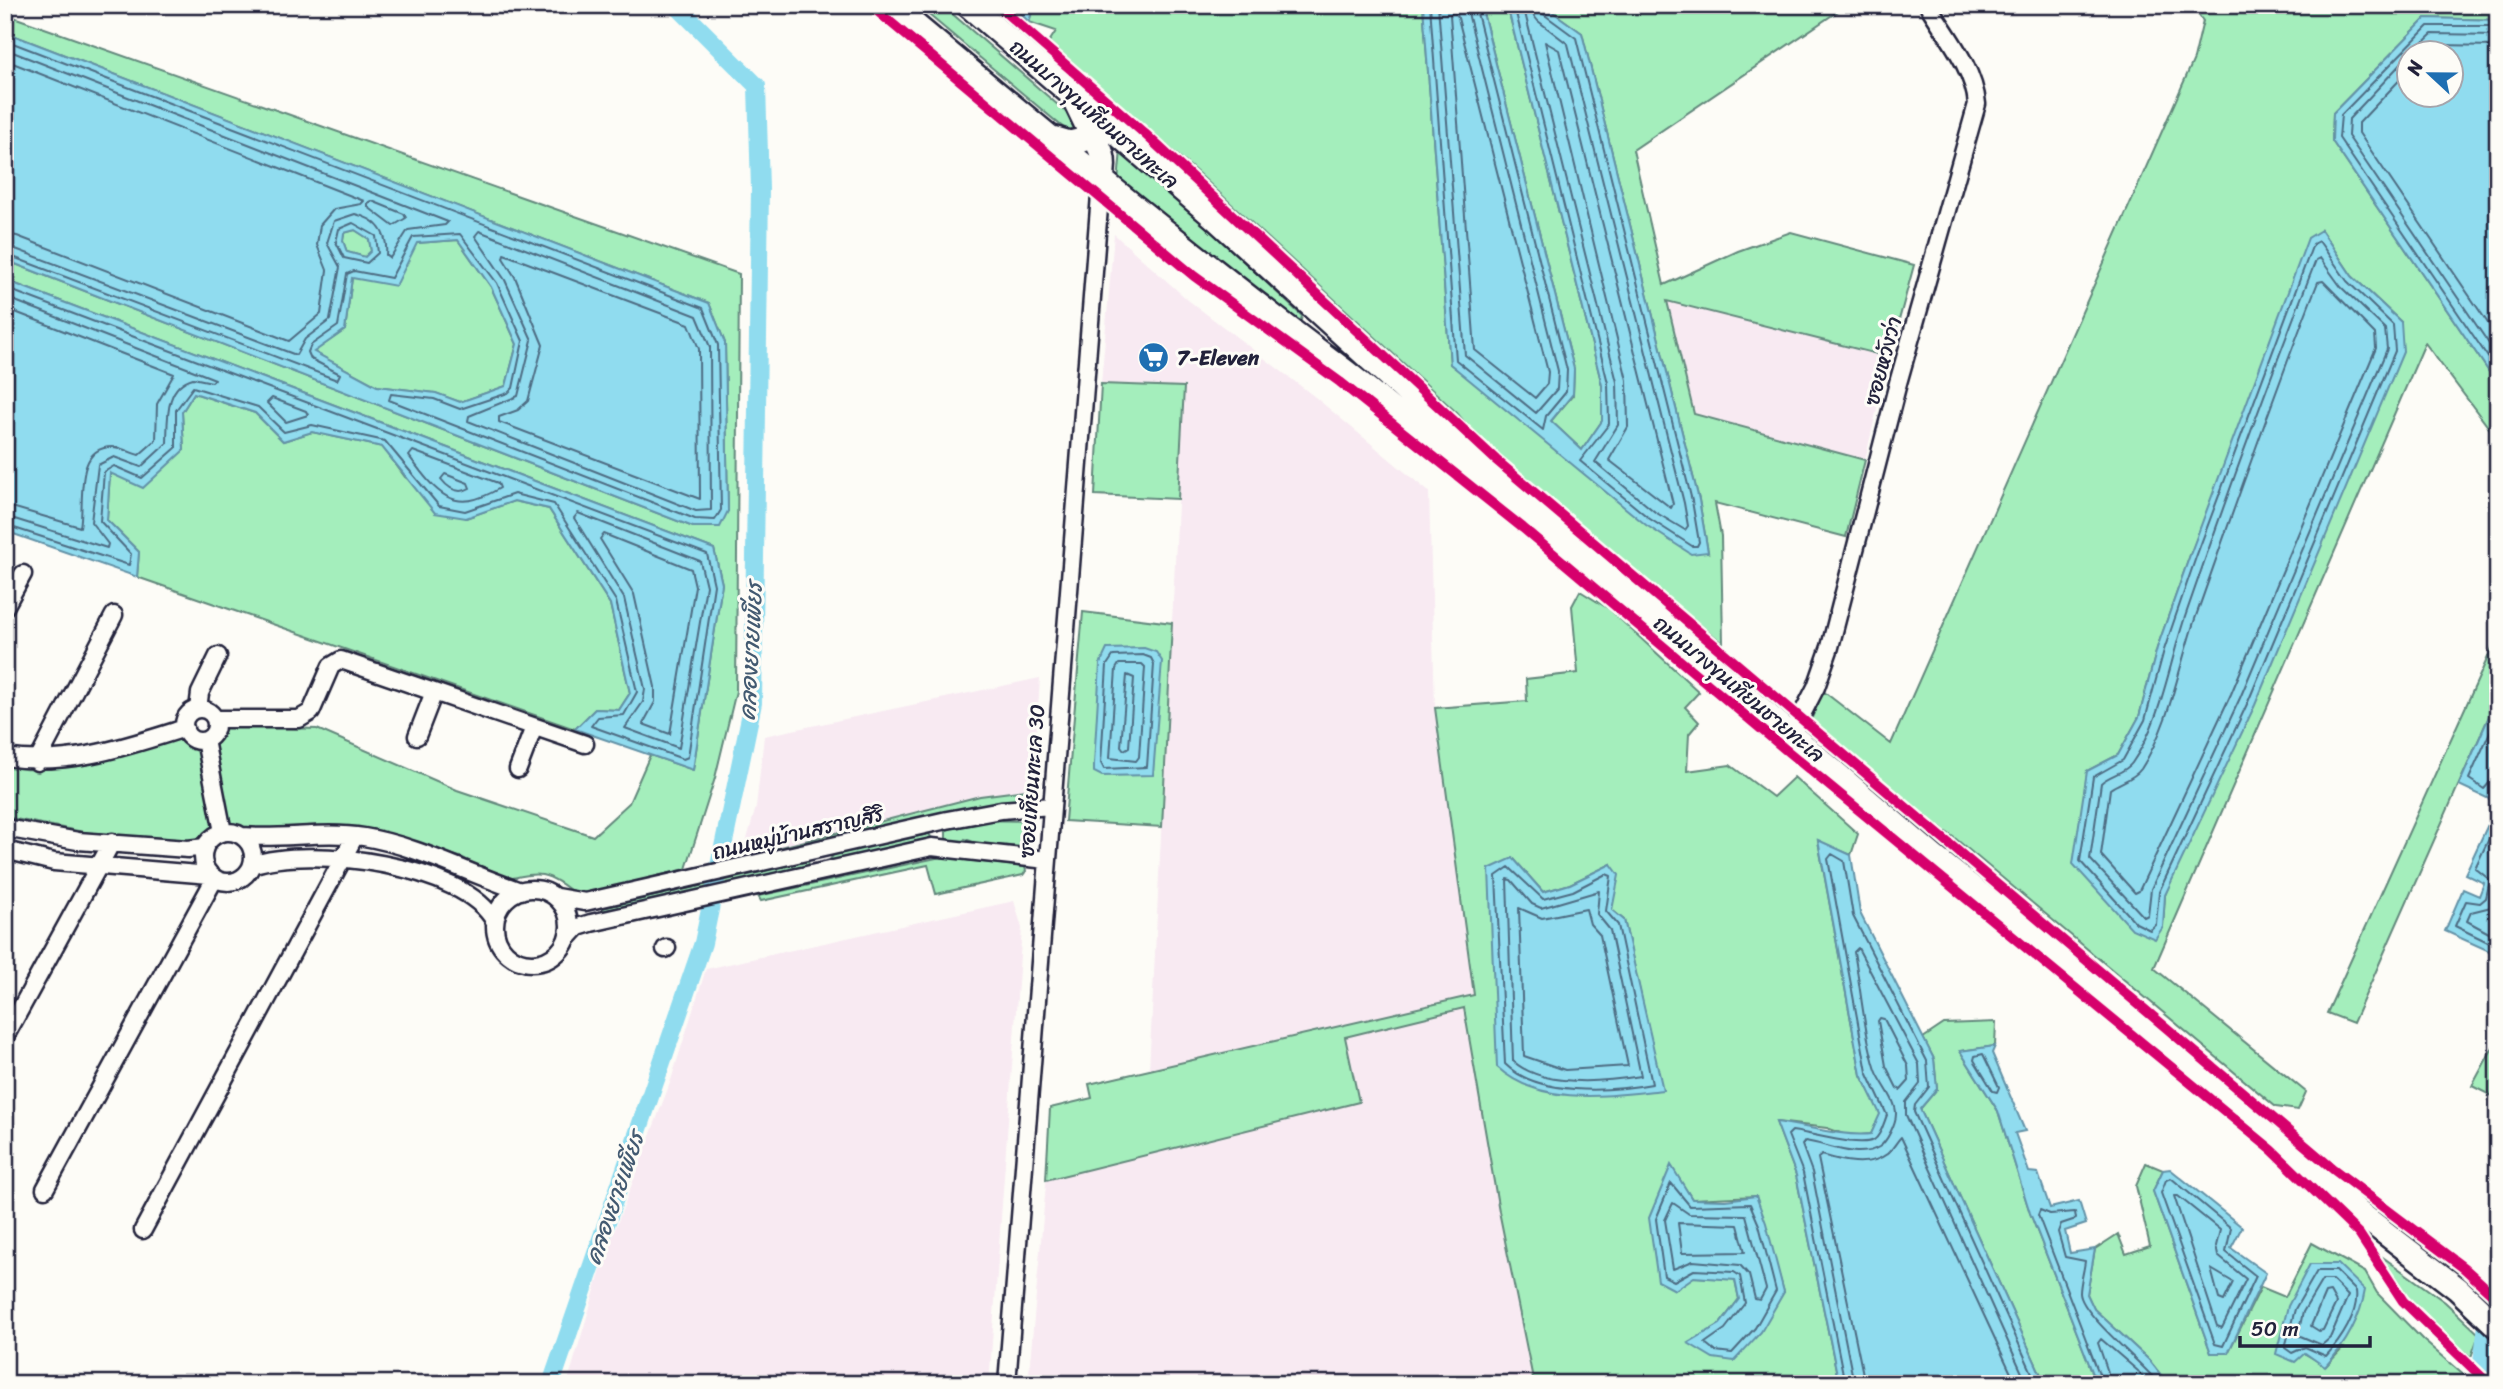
<svg xmlns="http://www.w3.org/2000/svg" width="2503" height="1389" font-family="Sriracha,'Playpen Sans Thai',sans-serif">
<style>
.built{fill:#f8eaf2}
.green{fill:#a4eebc;stroke:#63887c;stroke-width:2;fill-rule:evenodd}
.water{fill:#90dcef;stroke:#6492a7;stroke-width:2;fill-rule:evenodd}
.lines{fill:none;stroke-linecap:round;stroke-linejoin:round}
.shore{stroke:#4e6c83;stroke-width:2}
.canal{stroke:#90dcef;stroke-width:18}
.river{stroke:#90dcef;stroke-width:32}
.street-casing{stroke:#22223b;stroke-width:21}
.secondary-casing{stroke:#22223b;stroke-width:28}
.street{stroke:#fdfcf7;stroke-width:16}
.secondary{stroke:#fdfcf7;stroke-width:23}
.cycleway-casing{stroke:#fdfcf7;stroke-width:15}
.cycleway{stroke:#d6006c;stroke-width:10}
.labels{text-anchor:middle;dominant-baseline:central;stroke-width:6;stroke-linejoin:round;paint-order:stroke}
.street-label{font-size:21px;fill:#22223b;stroke:#fdfcf7}
.poi-label{font-size:21px;font-weight:bold;fill:#22223b;stroke:#fdfcf7;text-anchor:start}
.water-label{font-size:23px;font-style:italic;fill:#435a71;stroke:#fdfcf7}
</style>
<rect width="100%" height="100%" fill="#fdfcf7"/>
<filter id="ink" filterUnits="userSpaceOnUse"><feTurbulence type="fractalNoise" baseFrequency=".0143" numOctaves="2"/><feDisplacementMap in="SourceGraphic" scale="14" xChannelSelector="R" yChannelSelector="G"/><feConvolveMatrix kernelMatrix="1 2 1 2 8 2 1 2 1" color-interpolation-filters="sRGB"/></filter>
<g filter="url(#ink)">
<path class="built" d="M1114,234L1188,300L1315,397L1429,492L1435,708L1474,995L1149,1070L1184,387L1101,384Z
M1667,300L1889,357L1865,460L1694,414Z
M1040,678L1033,789L980,796L742,857L756,807L764,736Z
M1014,901L1022,928L989,1384H567L606,1253L670,1083L706,969Z
M1465,1008L1499,1211L1534,1384H1028L1047,1173L1050,1108Z"/>
<path class="green" d="M917,5H942L1080,124L1071,134Z
M1034,5H1423L1450,364L1708,552L1699,500L1582,33L1543,5H1847L1633,150L1664,285L1738,251L1791,232L1914,265L1889,357L1667,301L1694,414L1865,460L1846,537L1715,503L1721,536L1723,643L1496,460L1457,413L1199,174L1049,42L1056,31L1029,22Z
M1481,5H1507L1602,385V421L1582,450L1551,421L1573,395L1574,369Z
M2191,5H2498V20L2426,18L2333,113L2332,141L2498,385V440L2425,343L2154,968L2306,1092L2298,1110L2276,1107L1956,839L1806,732L1823,691L1891,744L2194,59L2203,21ZM2321,230L2352,276L2401,322L2165,895L2163,926L2087,771L2118,755L2139,717L2157,648L2190,555Z
M5,14L739,274L736,691L715,778L686,869L577,896C549,871 537,870 502,881L463,858L399,839L333,826L265,829L250,832L232,824L213,828L198,840L168,842L115,838L5,817V765C49,781 130,749 177,737L187,746L214,748L226,726L317,729L457,790L593,836L629,803L650,755L693,770L722,584L714,549L5,280V260L693,527L728,511L725,343L709,303L5,32Z
M1121,150L1151,174L1302,316L1301,320H1296L1118,182Z
M355,230L369,239L371,251L365,257L347,252L343,241L344,233Z
M458,240L491,287L517,344L506,386L460,402L435,393L377,386L313,352L345,330L352,278L417,243Z
M1101,384L1184,387L1178,499L1095,495Z
M194,393L255,413L283,441L312,432L383,447L405,477L466,518L514,501L549,509L610,604L630,693L619,710L595,709L575,729L137,577L139,552L107,520L110,472L184,450L182,412Z
M1580,591L1609,609L1699,692L1685,707L1699,722L1689,734L1687,771L1730,765L1773,797L1794,777L1858,834L1851,855L1818,841L1861,1075L1881,1114L1871,1134L1849,1136L1827,1128L1776,1122L1796,1175L1839,1384H1534L1499,1211L1464,1008L1345,1037L1359,1102L1046,1180L1050,1108L1092,1098L1089,1084L1474,995L1435,708L1527,701L1526,679L1578,673L1572,606ZM1513,858L1543,892L1570,884L1611,864L1612,910L1624,920L1662,1090ZM1671,1166L1692,1199L1756,1196L1784,1292L1720,1324L1739,1299L1735,1279L1694,1277Z
M1083,612L1172,623L1162,827L1065,821Z
M2498,635V696L2353,1023L2327,1013Z
M1026,790L1031,794V801L891,826L742,857L980,796Z
M982,820L1025,821L1028,825L1026,847L979,844L965,839L960,845L946,840V828Z
M929,834L931,837L928,841L834,862L829,861L834,854Z
M941,857L1025,867L1026,871L1023,875L936,894L928,865L761,901L758,896Z
M808,861L809,865L605,913L602,908Z
M1996,1022L1995,1046L1960,1051L1998,1111L2030,1213L2097,1384H2045L1920,1109L1937,1089L1934,1059L1923,1038L1944,1024Z
M2498,1038V1082L2492,1096L2472,1086Z
M2146,1163L2163,1170L2153,1191L2211,1353H2228L2261,1287L2285,1297L2312,1243L2365,1272L2377,1293L2423,1340L2474,1384H2168L2149,1360L2094,1309L2087,1294L2095,1249L2118,1234L2126,1254L2150,1246L2136,1186ZM2343,1348L2326,1366L2304,1353Z
M2384,1258L2445,1302L2479,1334L2471,1357C2442,1332 2393,1295 2384,1258Z"/>
<path class="water" d="M1012,5H1034L1029,22Z
M1423,5H1481L1574,369L1573,394L1551,421L1582,450L1602,421V385L1507,5H1543L1582,33L1699,500L1708,552L1691,554L1646,525L1450,364Z
M2426,18L2498,20V385L2332,141L2333,113ZM2408,52H2450V94H2408Z
M5,32L709,303L725,343L728,511L720,527H693L5,260ZM355,230L369,239L371,251L365,257L347,252L343,241L344,233ZM458,240L491,287L517,344L506,386L460,402L436,393L377,386L314,352L345,330L352,278L396,286L417,243Z
M2321,230L2352,276L2401,322L2403,352L2255,705L2165,895L2163,927L2155,939L2132,929L2073,864L2087,771L2118,755L2139,717L2157,648L2190,555L2308,238Z
M5,280L714,549L722,584L693,770L575,729L595,709L619,710L630,693L610,604L549,509L514,501L466,518L435,513L382,447L312,432L283,441L255,413L194,393L182,412L184,450L143,488L110,473L107,520L139,552L137,577L5,531Z
M1144,648L1156,652L1162,661L1153,775L1102,776L1094,772V764L1100,664L1107,649Z
M2498,696V781L2489,799L2459,785Z
M2498,803V955L2445,931L2463,889L2479,896L2484,883L2465,874Z
M1818,840L1851,855L1860,913L1934,1059L1937,1089L1920,1109L2045,1384H1839L1796,1175L1776,1122C1806,1126 1843,1137 1871,1134L1880,1114L1861,1075Z
M1513,858L1543,892L1570,884L1611,864L1619,875L1612,910L1624,920L1663,1090C1608,1096 1541,1107 1497,1067L1489,869Z
M1995,1046L1992,1053L2025,1131L2015,1133L2029,1172L2038,1173L2050,1208L2079,1201L2086,1224L2065,1231L2070,1253L2095,1249L2087,1294L2094,1309L2149,1360L2168,1384H2097L2030,1213L1998,1111L1960,1051Z
M1671,1165L1692,1199L1725,1200L1756,1196L1766,1223L1784,1292L1761,1332L1734,1361L1713,1358L1688,1343L1720,1324L1739,1299L1735,1280L1694,1277L1675,1290L1658,1281L1649,1218Z
M2170,1169L2242,1227L2231,1248L2266,1273L2228,1353H2211L2153,1191L2163,1170Z
M2310,1264H2338L2365,1290C2360,1320 2346,1344 2325,1367L2305,1353L2295,1362L2276,1354L2288,1306Z"/>
<g class="lines">
<path class="shore" d="M1430,5L1456,360L1543,430L1546,416L1566,392L1567,370L1475,5
M1438,5L1465,355L1536,413L1557,389L1558,371L1466,5
M1514,5L1608,383L1609,424L1580,461L1650,519L1692,546H1697L1699,542L1692,501L1576,38L1542,13L1540,5
M1523,5L1617,382L1618,425L1595,462L1655,512L1685,530L1688,526L1684,503L1568,44L1538,21L1530,11L1531,5
M1453,12L1457,14L1548,372L1547,384L1535,398L1475,350L1450,15Z
M2498,26H2428L2341,115L2339,138L2498,372
M5,40L703,308L718,345L721,510L715,520L695,519L389,400L391,394L434,399L460,409L508,393L513,388L523,341L497,283L460,234L413,237L391,278L354,271L347,274L338,326L311,345L308,352L311,359L340,374L337,380L5,254
M1545,42L1559,50L1673,504L1671,508L1609,460L1628,427L1627,380Z
M5,49L448,222L445,225L408,230L390,258L386,255C388,233 377,219 355,214L334,221L327,243L340,267L330,320L305,339L296,355L5,245
M2413,52L2432,34L2498,35
M2428,52L2437,45L2498,46
M2408,56L2349,119L2348,136L2498,357
M5,60L364,201L361,204L334,209L320,225L317,245L327,270L321,314L289,341L17,236L5,234
M2408,71L2359,123V133L2498,338
M372,201L404,214L406,218L393,226L368,207V203Z
M353,223L376,236L378,253L367,263L344,258L336,242L339,229Z
M479,231L697,316L710,347L711,510L696,511L468,421L469,416L518,396L532,340L505,280L475,236Z
M2319,241L2347,281L2393,325L2395,351L2248,702L2159,892L2156,924L2150,930L2136,923L2080,861L2093,777L2123,760L2145,720L2164,650L2196,557L2313,244Z
M504,254L689,324L699,349L700,499L499,422V417L518,410L528,401L543,345L515,277L503,258Z
M2320,258L2341,287L2385,329L2387,349L2240,698L2151,889L2148,915L2144,917L2090,859L2101,783C2109,775 2125,773 2132,763C2162,720 2169,663 2186,614C2227,495 2270,377 2316,260Z
M2323,281L2375,334L2376,348L2231,694L2139,891L2135,893L2101,855L2110,789C2120,782 2134,779 2141,769C2170,724 2178,669 2195,619C2235,506 2274,393 2318,282Z
M5,288L707,554L714,585L688,757L683,759L591,726L598,717L624,715L637,692L616,601L554,504L514,494L465,511L439,506L385,441L312,425L284,432L258,407L193,387L176,410V448L142,478L114,466L104,472L100,521L131,554L129,565L5,525
M5,297L215,379L212,382L193,378C164,386 168,420 167,443L141,467L114,457L98,465L91,522L108,544L107,548L5,516
M5,308L174,374L157,404L156,440L139,455C130,453 122,447 112,447C73,447 85,504 80,527L5,505
M272,398L306,411L308,415L286,422L267,403Z
M413,451L498,483L500,488C453,516 437,494 409,456Z
M445,474L468,483L470,488C458,495 448,488 441,479Z
M578,513L700,561L706,586L679,748L625,728L643,702L645,689L624,598L574,518Z
M604,534L691,569L695,586L670,734L643,724L655,702V687L634,594L600,539Z
M1143,655L1151,658L1154,664L1147,767L1104,769L1101,763L1107,665L1113,656Z
M1119,664H1142L1145,667L1139,757L1136,761L1110,758L1116,669Z
M1127,675L1134,678L1129,747L1124,750L1121,746Z
M2498,714L2469,779L2484,789L2491,781L2498,780
M2498,820L2475,868L2490,880L2486,898L2480,903L2466,901L2455,926L2498,947
M1509,867L1543,899L1573,891L1606,874L1611,876L1606,911L1618,925L1652,1084C1609,1092 1537,1096 1505,1064L1496,876Z
M1507,879L1511,880L1532,904L1541,908L1599,891L1597,914L1610,930L1641,1076C1604,1082 1543,1088 1513,1061Z
M2498,892L2491,907L2471,912L2467,921L2498,938
M1519,908L1542,918L1586,909L1590,924L1600,935L1628,1066L1565,1070L1524,1056Z
M1880,1018L1884,1019L1908,1066L1909,1081L1901,1090L1897,1088L1886,1066L1878,1021Z
M1983,1054L1999,1087L1997,1092L1993,1091L1974,1060L1975,1056Z
M2171,1178L2231,1228L2226,1252L2256,1276L2223,1346L2215,1344L2161,1193L2166,1180Z
M1671,1183L1690,1206L1750,1204L1759,1225L1776,1291L1755,1328L1732,1353L1715,1351L1705,1343L1725,1329L1745,1303L1740,1276L1734,1272L1694,1270L1674,1281L1664,1276L1656,1219Z
M2174,1196H2178L2220,1230L2216,1246L2218,1256L2246,1279L2222,1328L2217,1326Z
M1673,1203L1689,1214L1746,1215L1766,1289L1760,1300L1755,1299L1749,1275L1740,1265L1693,1261L1673,1269L1665,1220Z
M1678,1223L1738,1225L1745,1252L1682,1253Z
M2211,1269L2233,1282L2224,1301L2219,1299Z
M2317,1271H2336L2356,1291C2359,1313 2341,1340 2326,1356L2305,1347L2292,1353L2285,1348L2295,1309Z
M2322,1280H2332L2348,1296L2330,1338L2322,1345L2298,1335L2303,1312Z
M2330,1292L2336,1303L2323,1330L2319,1331L2311,1326L2325,1293Z
M1845,1384L1803,1173L1788,1135L1792,1131C1811,1133 1859,1148 1874,1140C1881,1136 1884,1122 1887,1115L1867,1072L1828,859L1832,854L1844,861L1853,916L1927,1061L1929,1087L1915,1105L1914,1112L2037,1384
M1854,1384L1812,1172L1802,1145L1805,1141C1828,1144 1857,1160 1879,1147C1887,1142 1896,1123 1896,1114C1896,1099 1881,1084 1876,1070C1864,1033 1861,990 1854,952L1858,948L1919,1064L1920,1084L1906,1102V1115L2027,1384
M1865,1384L1818,1158L1822,1155C1841,1161 1869,1168 1887,1154C1893,1149 1896,1142 1901,1137L2016,1384
M2103,1384L2038,1215L2040,1210L2050,1214L2075,1212L2076,1219L2061,1224L2058,1232L2065,1257L2085,1261C2084,1271 2080,1283 2080,1293C2081,1314 2143,1363 2159,1384
M2112,1384L2098,1343L2101,1339L2138,1371L2148,1384"/>
<path class="canal" d="M551,1384L703,943L753,703L760,189L757,86L676,5"/>
<path class="river" d="M2486,1384L2498,1297"/>
<defs>
<path id="street" d="M5,607L23,574
M198,709L200,693L218,656
M184 725a16 16 0 1 1 32 0a16 16 0 1 1-32 0Z
M215,719H299L311,712L331,666L341,660L585,744
M1792,734L1816,687L1830,647L1898,383L1977,104C1974,68 1946,35 1928,5
M417,736L434,692
M205,740L223,832
M5,757C68,767 125,747 185,728
M37,762L114,615
M518,769L534,727
M5,828L78,841L188,849L205,847
M203 857a25 25 0 1 1 50 0a25 25 0 1 1-50 0Z
M242,836C283,840 323,830 364,837C419,846 468,874 521,891
M5,850L54,862L210,875
M252,865C309,845 464,864 495,922
M495 926a37 37 0 1 1 74 0a37 37 0 1 1-74 0Z
M556,897L585,902L947,820L1001,810L1051,806
M567,939L578,927L591,923L932,847L1047,860
M665,949L667,948
M5,1037L112,842
M45,1189L215,878
M143,1230L355,836
M1007,1384L1101,182"/>
<path id="secondary" d="M891,5C1038,128 1185,251 1338,366C1388,403 1429,449 1486,478
M968,5L1214,217L1459,440L1495,482L1935,858L2161,1041L2358,1212L2458,1289L2498,1327
M1089,130C1102,149 1107,159 1101,182
M1049,137L1070,143L1083,140L1089,130L1076,103"/>
</defs>
<use href="#street" class="street-casing"/>
<use href="#secondary" class="secondary-casing"/>
<use href="#street" class="street"/>
<use href="#secondary" class="secondary"/>
<defs>
<path id="cycleway" d="M870,5L1194,276L1340,382L1523,528L1786,750L2272,1150L2359,1234L2403,1301L2489,1384
M997,5L1145,134L1496,460L2333,1169L2464,1268L2498,1299"/>
</defs>
<use href="#cycleway" class="cycleway-casing"/>
<use href="#cycleway" class="cycleway"/>
</g>
</g>
<defs>
<symbol id="supermarket-disc" viewBox="-11 -11 22 22"><circle r="9.5" fill="#1f6fb2" stroke="#fdfcf7"/><path d="M-6-5.5h2.5l.6 2H6L4.5 2H-2.5L-4.4-4H-6ZM-1.5 3.2a1.3 1.3 0 1 0 .1 0ZM3 3.2a1.3 1.3 0 1 0 .1 0Z" fill="#fff"/></symbol>
</defs>
<g fill-rule="evenodd">
<use href="#supermarket-disc" x="1136" y="340" width="35" height="35"/>
</g>
<g class="labels">
<g class="street-label">
<text transform="translate(1094 114) rotate(41)">ถนนบางขุนเทียนชายทะเล</text>
<text transform="translate(1883 361) rotate(-75)">ซอยหวังว่า</text>
<text transform="translate(1739 689) rotate(40)">ถนนบางขุนเทียนชายทะเล</text>
<text transform="translate(1032 781) rotate(-86)">ซอยเทียนทะเล 30</text>
<text transform="translate(798 833) rotate(-13)">ถนนหมู่บ้านสราญสิริ</text>
</g>
<g class="poi-label">
<text x="1177" y="358">7-Eleven</text>
</g>
<g class="water-label">
<text transform="translate(751 651) rotate(-87)">คลองยายเพียร</text>
<text transform="translate(615 1198) rotate(-71)">คลองยายเพียร</text>
</g>
</g>
<rect width="2503" height="1389" fill="none" stroke="#fdfcf7" stroke-width="28"/>
<rect x="14" y="14" width="2475" height="1361" fill="none" stroke="#22223b" stroke-width="2.5" filter="url(#ink)"/>
<g transform="translate(2430 74) rotate(292)"><circle r="33" fill="#fdfcf7" stroke="#a5a5ac" stroke-width="2"/>
<path d="M0-5L12 26L0 18L-12 26Z" fill="#1f6fb2"/>
<text y="-10" font-size="19" font-weight="bold" text-anchor="middle" fill="#22223b">N</text>
</g>
<path d="M2240 1336v10h130v-10" fill="none" stroke="#22223b" stroke-width="3.5"/>
<text x="2251" y="1336" font-size="21" fill="#22223b" stroke="#fdfcf7" stroke-width="5" paint-order="stroke">50 m</text>
</svg>
